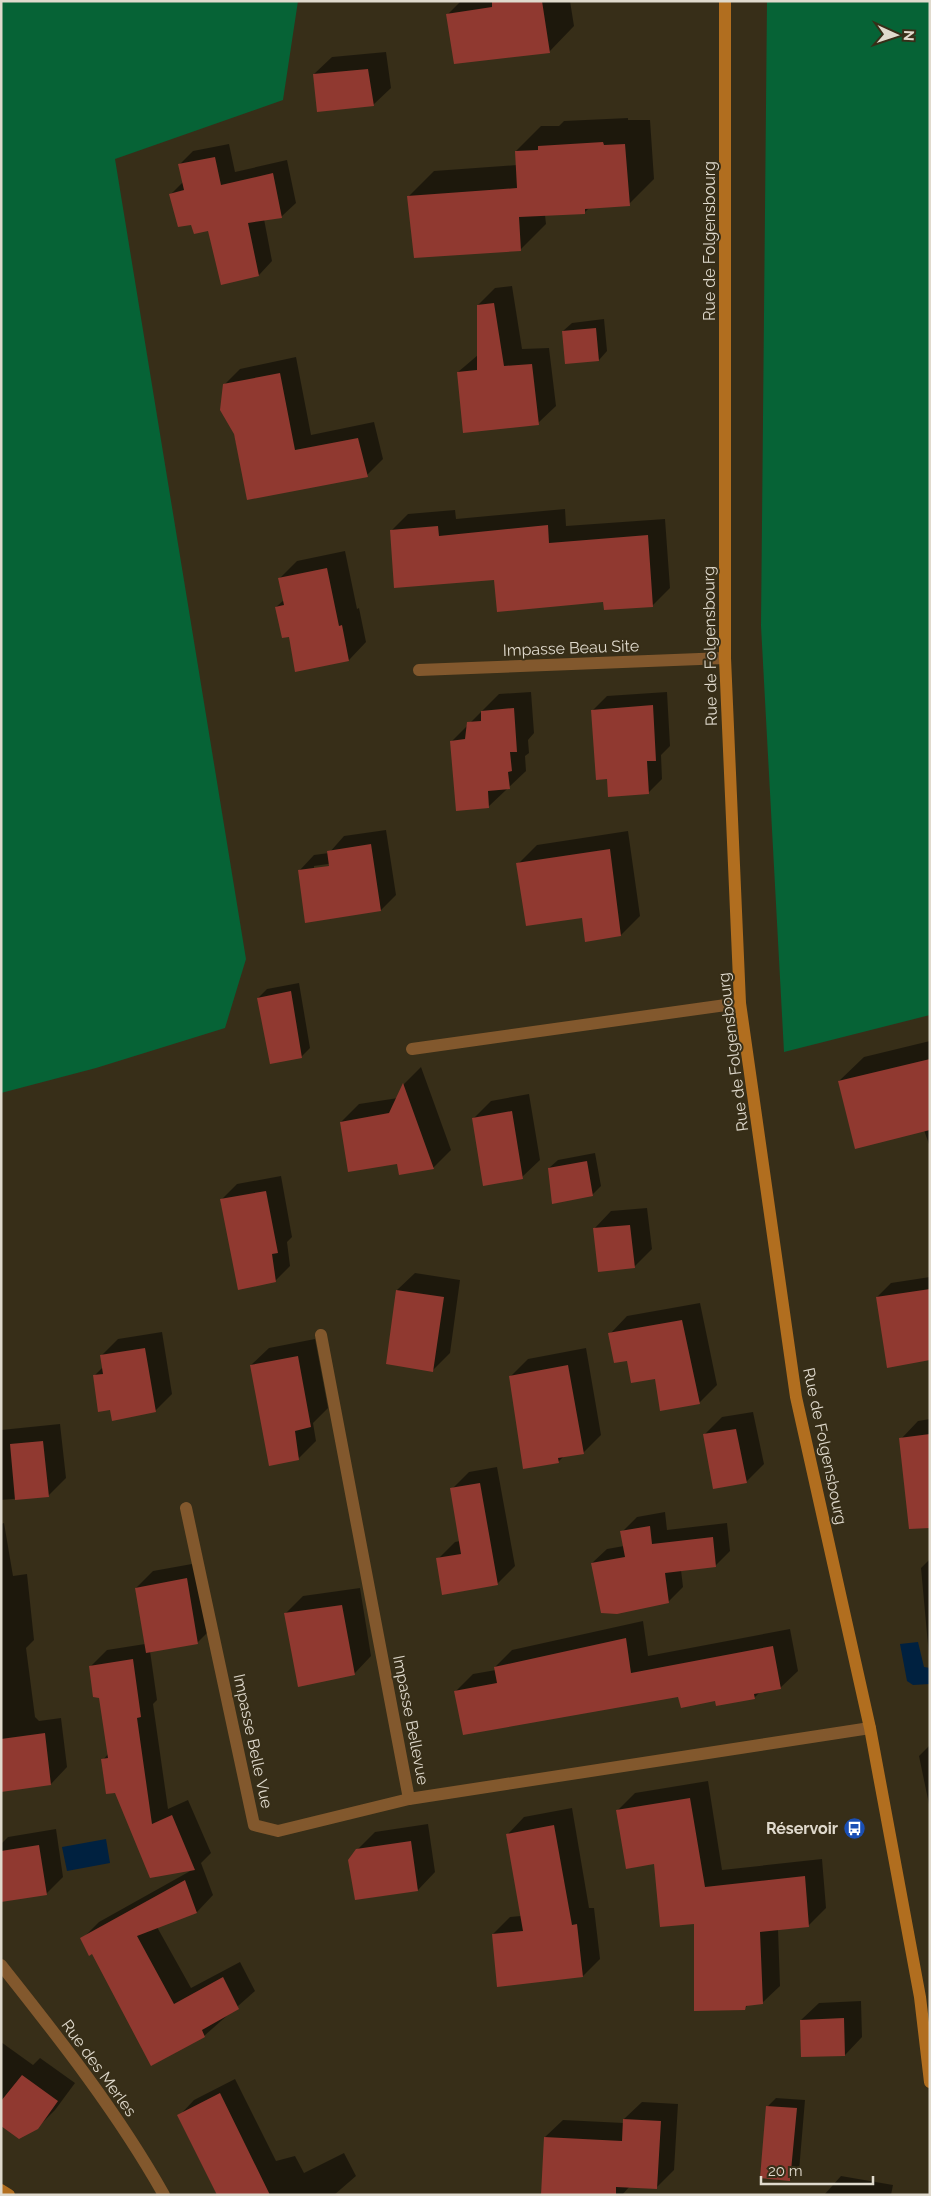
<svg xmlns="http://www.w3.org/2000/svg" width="931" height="2196" font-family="Raleway,sans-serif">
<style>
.green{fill:#066336}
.water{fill:#002140}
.shadow{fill:#0007;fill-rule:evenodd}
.building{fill:#903930}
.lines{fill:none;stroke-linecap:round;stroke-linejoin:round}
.lane{stroke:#82582d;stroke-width:12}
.street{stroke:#82582d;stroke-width:12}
.secondary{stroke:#b16e1f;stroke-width:12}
.labels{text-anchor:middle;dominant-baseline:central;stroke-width:4;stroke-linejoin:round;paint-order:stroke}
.street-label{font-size:16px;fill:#e0dacd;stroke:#372e18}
.poi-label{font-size:16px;font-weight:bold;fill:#e0dacd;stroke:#372e18;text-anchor:end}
</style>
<rect width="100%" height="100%" fill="#372e18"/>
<path class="green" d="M1,1H298L283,100L115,159L246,959L225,1028L96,1068L1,1093Z
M767,1H930V1015L784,1052L761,626Z"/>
<path class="water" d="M918,1642L924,1667L930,1668V1684L913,1685L907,1681L900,1644Z
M106,1839L110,1863L67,1871L62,1847Z"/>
<path class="shadow" d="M461,1H570L574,26L549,52L448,14Z
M386,52L391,88L373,105L314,74L332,57Z
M628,118V120H650L654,179L629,204L590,207L584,213L545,215L546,224L520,250L409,196L434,171L517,165L516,151L541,126H559L564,121Z
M229,144L235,172L287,160L296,203L282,216L264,219L272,261L259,275L209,230L192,223L170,195L183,182L179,165L193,151Z
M512,286L522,349L549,348L556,406L538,423L458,372L478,355V305L495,288Z
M604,319L607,351L599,360L563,331L572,323Z
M296,357L311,435L374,422L383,459L367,475L248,499L224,385L240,369Z
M565,509L566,526L665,519L670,588L653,605L604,600L495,579L391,531L408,514L455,510L456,519Z
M345,551L357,609L359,608L366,642L349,660L290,635L276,607L284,600L280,578L297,561Z
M531,692L534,733L528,740L529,753L525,756L526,771L488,807L452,741L499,694Z
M667,692L670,746L661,755L662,779L648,793L608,778L593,710L607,696Z
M386,830L396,895L381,910L299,871L314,855L329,853L344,836ZM335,863L336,866L314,869V866Z
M628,831L640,916L621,935L518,864L537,845Z
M299,983L310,1048L301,1057L258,998L267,989Z
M930,1041V1147L924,1130L839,1081L864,1057Z
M421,1067L451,1150L433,1168L398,1162L341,1122L359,1104L398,1098L404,1084Z
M529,1094L540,1160L522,1177L474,1118L491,1101Z
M595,1153L601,1186L592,1195L549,1168L558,1160Z
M281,1176L292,1237L287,1242L290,1266L275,1281L222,1199L237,1184Z
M647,1208L652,1249L634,1267L594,1229L611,1211Z
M415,1273L460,1280L450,1353L432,1371L397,1290Z
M930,1277V1359L877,1297L891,1283Z
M700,1303L717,1385L700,1402L662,1409L656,1377L628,1360L610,1334L627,1316Z
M162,1332L172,1394L155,1411L111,1408L94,1376L103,1367L101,1356L118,1339Z
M315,1339L328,1408L313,1423L316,1441L299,1458L251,1365L269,1348Z
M586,1348L601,1435L583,1453L564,1456L558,1462L510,1377L528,1359Z
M753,1412L764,1464L746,1482L704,1435L722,1417Z
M930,1419V1497L901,1439L918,1421Z
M60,1424L66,1478L48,1496L1,1500V1430Z
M497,1467L515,1566L497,1584L438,1559L455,1542L460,1541L452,1489L469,1472Z
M665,1512L667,1530L727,1523L730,1551L715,1566L681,1570L683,1587L668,1602L592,1563L607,1549L624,1546L622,1532L637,1517Z
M4,1523L13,1576L27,1574L34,1640L26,1648L35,1717L39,1721L61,1718L67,1767L51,1784L1,1791V1524Z
M930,1559V1656H929L921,1568Z
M203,1562L214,1626L197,1643L150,1651L157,1700L153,1704L168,1809L188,1800L211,1853L201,1863L213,1895L197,1912L157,1927L191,1988L240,1962L255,1991L204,2036L93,1953L82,1939L99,1922L192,1870L151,1876L103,1760L108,1754L100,1697L91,1666L107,1650L145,1644L136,1588L153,1571Z
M360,1588L371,1656L354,1674L285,1614L303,1596Z
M643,1621L648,1656L790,1629L798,1671L780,1688L760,1692L754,1698L716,1700L679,1696L456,1691L473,1674L496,1670L495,1667L512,1650Z
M930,1745V1809L919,1756Z
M708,1781L722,1870L822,1859L826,1908L808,1926L778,1929L780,1986L762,2003L749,2004L744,2009L695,1922L656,1862L617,1811L635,1793Z
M572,1808L589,1908H594L600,1959L583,1976L493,1934L510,1917L521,1916L507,1835L524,1817Z
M428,1824L435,1872L418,1890L357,1850L375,1832Z
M56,1829L63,1877L46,1894L1,1901V1844L8,1837Z
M861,2001L862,2037L845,2055L801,2020L819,2003Z
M1,2042L33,2065L40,2058L75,2083L55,2110L37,2128L1,2125Z
M235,2079L276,2161L295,2156L304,2173L344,2153L356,2176L334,2195H219L179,2116L194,2100Z
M776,2098L805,2100L799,2171L790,2180L767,2107Z
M642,2102L678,2104L674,2170L657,2187L630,2186L622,2195H542L545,2137L563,2120L624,2123V2119Z
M841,2176L893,2185L891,2195H824Z"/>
<path class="building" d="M492,1H542L550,53L454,64L446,14L492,7Z
M368,69L374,106L317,112L313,74Z
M603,142L604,145L625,144L630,206L585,209V214L519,217L521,251L414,258L407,196L517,188L515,151L538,150V146Z
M215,157L221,185L273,173L282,218L248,223L259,276L221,285L208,231L194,234L191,225L178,227L169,194L184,190L178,164Z
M494,303L504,366L532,364L539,425L463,433L457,372L477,370V305Z
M596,328L599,361L565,364L562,331Z
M280,373L295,450L358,438L368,477L247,500L234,434L220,410L223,384Z
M548,525L549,543L648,535L653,607L604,610L603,602L497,612L494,580L394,588L390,530L438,526L439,536Z
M327,568L339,626L342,625L349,661L295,672L289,637L282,638L275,607L284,605L278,578Z
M653,705L656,761H647L649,794L608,797L607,779L596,780L591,710Z
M514,708L517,752H510L512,771L508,772L510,789L488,791L489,808L456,811L450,741L465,739L467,722L481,721V711Z
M371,844L381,911L305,923L298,870L329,866L327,851Z
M610,849L621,936L585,942L582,918L526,926L516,863Z
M291,991L302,1058L270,1064L257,998Z
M930,1059V1130L855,1149L838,1081Z
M403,1083L434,1169L399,1175L397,1164L348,1172L340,1122L389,1113Z
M512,1111L523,1179L483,1186L472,1118Z
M587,1161L593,1196L552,1204L548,1168Z
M266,1191L278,1253L272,1254L276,1282L238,1290L220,1199Z
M630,1225L635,1268L598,1272L593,1228Z
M930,1289V1360L887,1368L876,1297Z
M396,1290L444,1297L433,1372L386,1364Z
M682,1320L700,1404L660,1411L655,1379L631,1383L627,1361L614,1363L608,1333Z
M145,1348L156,1412L112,1421L110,1410L98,1412L93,1375L103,1374L100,1355Z
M298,1356L311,1427L295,1431L299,1460L269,1466L250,1365Z
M568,1365L584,1454L558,1458L559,1463L523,1469L509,1376Z
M736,1429L747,1483L713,1489L703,1434Z
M930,1434V1528L909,1529L899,1438Z
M43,1441L49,1497L15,1500L10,1444Z
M480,1483L498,1585L442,1595L436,1558L461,1554L450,1488Z
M650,1526L652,1544L713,1537L716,1567L665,1573L669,1603L617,1614L601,1613L591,1563L625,1557L620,1531Z
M187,1578L198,1644L146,1653L135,1588Z
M342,1605L355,1675L298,1687L284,1613Z
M626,1638L631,1673L773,1646L781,1689L754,1694L755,1699L716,1706L715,1701L681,1708L678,1697L463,1735L454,1691L497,1683L494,1667Z
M133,1659L141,1717L137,1718L152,1824L172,1815L195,1870L150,1878L115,1793L106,1794L101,1759L108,1758L99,1698L93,1697L89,1666Z
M45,1733L51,1785L1,1792V1739Z
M690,1798L705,1887L805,1876L809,1927L760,1932L763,2004L746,2006L745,2010L694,2011V1924L660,1927L654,1864L626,1869L616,1810Z
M554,1825L572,1925L577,1924L583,1977L497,1987L492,1934L523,1931L506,1834Z
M411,1841L418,1891L355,1900L348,1860L356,1849Z
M39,1845L47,1895L1,1902V1851Z
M185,1880L197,1913L137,1936L174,2004L223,1977L239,2009L202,2030L205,2037L151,2066L92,1954L89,1956L80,1938Z
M844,2018L845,2056L801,2057L800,2020Z
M22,2075L58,2101L38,2129L19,2139L1,2126V2101Z
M220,2093L270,2195H217L177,2115Z
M766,2106L797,2108L790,2181L760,2178Z
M623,2119L661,2121L657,2189L616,2187V2195H541L544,2137L622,2141Z"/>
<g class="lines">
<path class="lane" d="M412,1049L740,1003
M186,1508L254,1825L278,1831L409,1799"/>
<path class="street" d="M419,670L725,658
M321,1335L409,1799L870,1728
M1,1965C59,2038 118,2113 164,2195"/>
<path class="secondary" d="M725,1V658L740,1003L796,1397L870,1728L920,1997L930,2082
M1,2190L9,2195"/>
</g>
<defs>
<symbol id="bus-disc" viewBox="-11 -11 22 22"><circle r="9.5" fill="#1a4fb4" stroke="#372e18"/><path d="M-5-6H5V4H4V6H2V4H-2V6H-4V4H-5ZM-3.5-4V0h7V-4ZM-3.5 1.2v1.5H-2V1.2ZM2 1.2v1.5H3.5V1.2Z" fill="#fff"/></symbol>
</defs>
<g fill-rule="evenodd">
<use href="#bus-disc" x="842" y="1816" width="25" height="25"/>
</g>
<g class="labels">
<g class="street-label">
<text transform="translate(709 241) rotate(-90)">Rue de Folgensbourg</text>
<text transform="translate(710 646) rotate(-91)">Rue de Folgensbourg</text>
<text transform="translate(571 648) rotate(-2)">Impasse Beau Site</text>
<text transform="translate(733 1052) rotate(-97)">Rue de Folgensbourg</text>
<text transform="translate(825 1446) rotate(78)">Rue de Folgensbourg</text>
<text transform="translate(411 1720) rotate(79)">Impasse Bellevue</text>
<text transform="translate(253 1741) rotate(78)">Impasse Belle Vue</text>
<text transform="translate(99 2068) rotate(54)">Rue des Merles</text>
</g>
<g class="poi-label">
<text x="838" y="1828">Réservoir</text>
</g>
</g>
<rect width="931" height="2196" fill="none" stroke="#e0dacd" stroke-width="5"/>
<g transform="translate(896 35) rotate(93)" stroke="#372e18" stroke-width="4" paint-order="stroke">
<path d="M0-4L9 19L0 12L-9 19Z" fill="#e0dacd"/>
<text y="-8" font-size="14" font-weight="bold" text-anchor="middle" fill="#e0dacd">N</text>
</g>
<path d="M761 2176v8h112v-8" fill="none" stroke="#e0dacd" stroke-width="2.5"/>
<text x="768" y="2176" font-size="15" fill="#e0dacd" stroke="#372e18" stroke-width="4" paint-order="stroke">20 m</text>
</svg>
